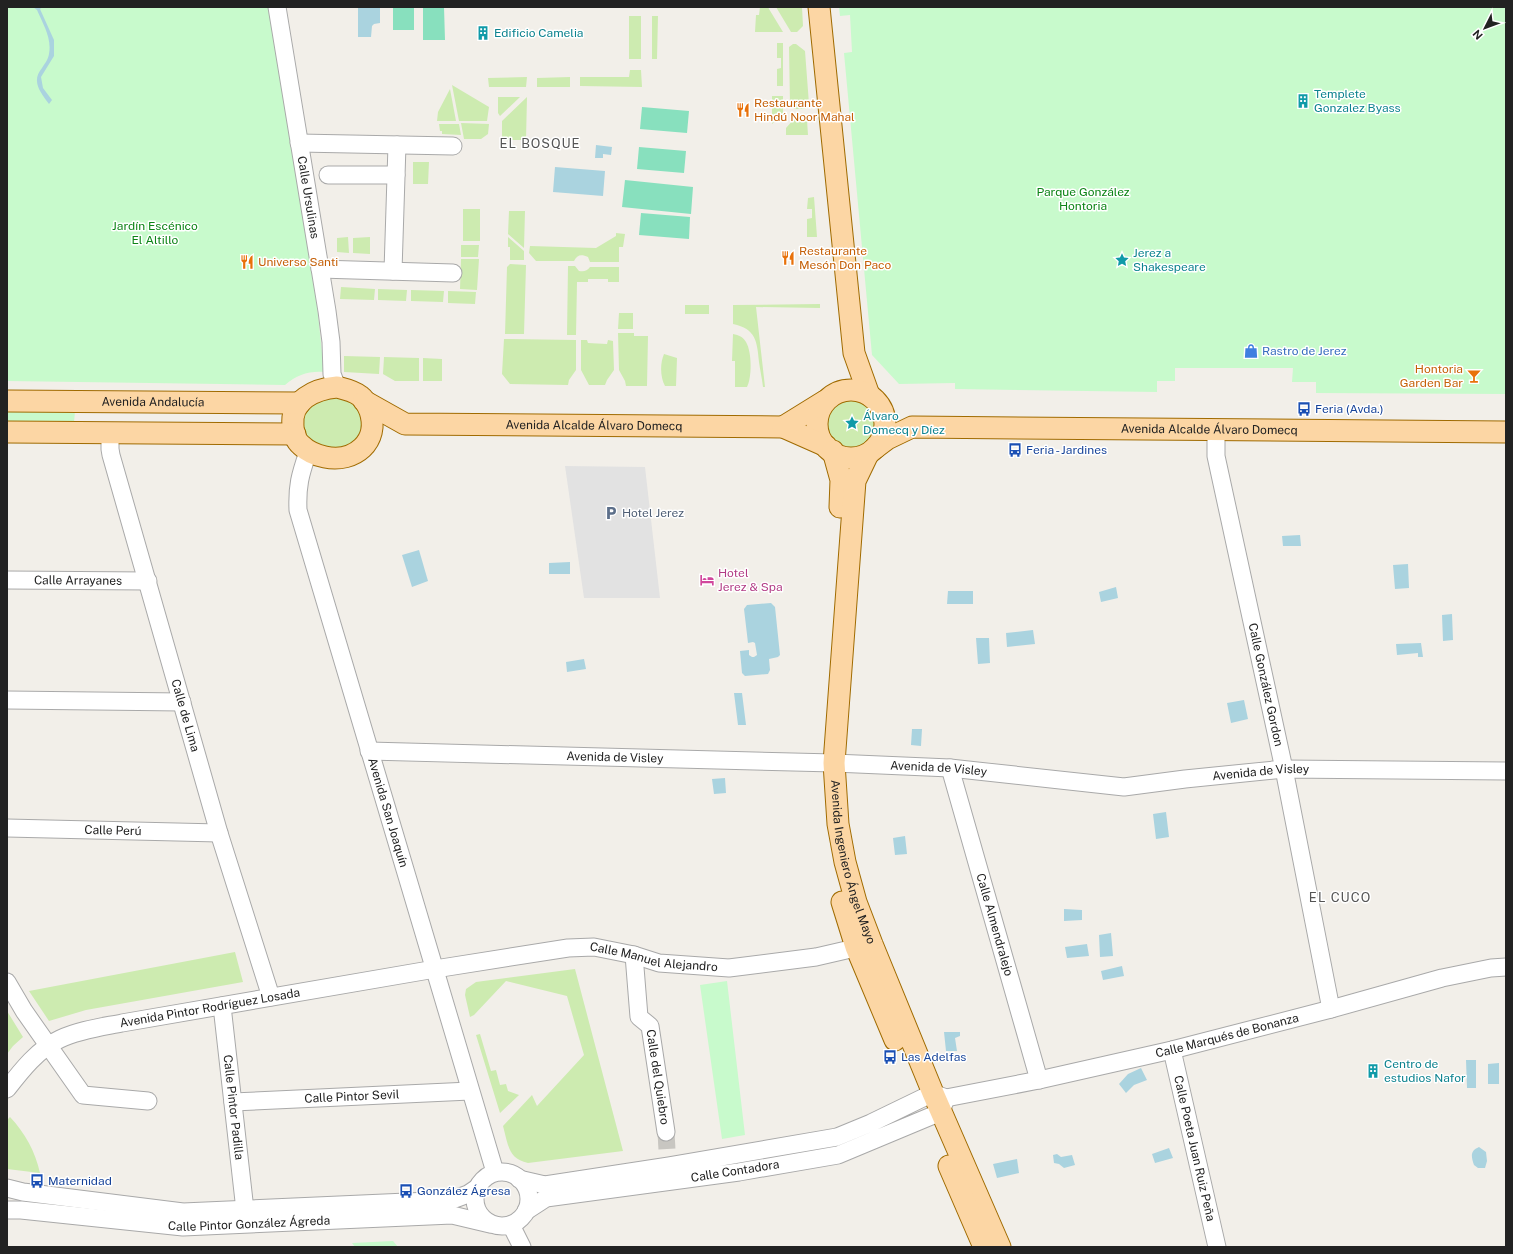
<svg xmlns="http://www.w3.org/2000/svg" width="1513" height="1254" font-family="'Public Sans',sans-serif">
<style>
.grass{fill:#cdebb0}
.park{fill:#c8facc}
.pitch{fill:#88e0be}
.parking{fill:#e2e2e2}
.water{fill:#aad3df}
.lines{fill:none;stroke-linecap:round;stroke-linejoin:round}
.minor-tunnel{stroke:#c8c6c1;stroke-width:17;stroke-dasharray:17 8;stroke-linecap:butt}
.minor-casing{stroke:#a9a9a9;stroke-width:19}
.major-casing{stroke:#a06b00;stroke-width:23}
.minor{stroke:#fff;stroke-width:17}
.major{stroke:#fcd6a4;stroke-width:21}
.labels{text-anchor:middle;dominant-baseline:central;stroke-width:3;stroke-linejoin:round;paint-order:stroke}
.culture-label{font-size:12px;fill:#0d838f;stroke:#fff;text-anchor:start}
.food-label{font-size:12px;fill:#c56008;stroke:#fff;text-anchor:start}
.park-label{font-size:12px;fill:#0c8416;stroke:#fff}
.street-label{font-size:12px;fill:#222;stroke:#fff}
.shop-label{font-size:12px;fill:#366cbe;stroke:#fff;text-anchor:start}
.transit-label{font-size:12px;fill:#164399;stroke:#fff;text-anchor:start}
.service-label{font-size:12px;fill:#4e5e75;stroke:#fff;text-anchor:start}
.hotel-label{font-size:12px;fill:#b23c85;stroke:#fff;text-anchor:start}
.neighbourhood-label{font-size:13px;letter-spacing:1px;fill:#555;stroke:#fff}
</style>
<rect width="100%" height="100%" fill="#f2efe9"/>
<path class="grass" d="M760,7H768L769,9L783,32H755L756,15H759Z
M776,7H802L803,26L797,32H791Z
M629,16H641V59H629Z
M652,16H658L657,59H652Z
M777,43H783V86H777V69L781,68V58H777Z
M793,44H796L805,51L809,104L805,109H794L790,105L789,47Z
M630,70H641L642,87L580,86V77H629Z
M527,77L526,87H489L488,78Z
M570,77V87H537V78Z
M452,85L489,107L487,121H459Z
M450,89L456,121H437L438,112Z
M772,96H783V114L772,124Z
M498,97H520L500,116L498,113Z
M527,97L526,140H502V121Z
M794,119H805L807,120L808,135H786V128Z
M461,123L489,124L488,134L481,139H464Z
M439,124H459L461,135L442,134V131H440Z
M413,162H429L428,184H413Z
M814,197L817,237H807V219L812,218V209H807L808,198Z
M463,209H480V241H463Z
M509,211H525L524,248L508,234Z
M616,233L625,234L623,247H619V262H590L588,257C581,254 577,255 574,261H536L529,253L530,246L596,248L616,236Z
M348,237L349,253L337,252V238Z
M370,237V254L353,253V238Z
M508,237L524,251V260H510V247H508Z
M461,245H479L478,257H461Z
M461,259H479L477,290L460,289Z
M510,264L526,265L524,334H505L507,267Z
M568,266H575L579,271C584,272 587,271 590,267H619V282H608V279H588V282H577L576,335H567Z
M341,287L375,289L374,300L340,299Z
M378,289L407,290L406,301L378,300Z
M411,290L444,291L443,302L411,301Z
M448,291L476,292L475,304L448,303Z
M820,304V308L756,307L765,387H763C762,378 760,370 759,362C757,341 756,329 733,324V305Z
M685,305H709V314H685Z
M619,313H633V329H618Z
M618,333H634V336H648L647,386H626L625,381L619,370Z
M733,334C739,335 743,337 746,342C752,352 752,377 747,387H735V361H732Z
M504,339L576,340V370L569,380L568,385L510,384L502,374Z
M581,340H587L588,343L607,344L608,340L613,341L614,370L607,380L605,385H589L581,370Z
M664,354L677,358L676,386H665C660,377 660,363 664,354Z
M344,356L380,357L379,374L344,372Z
M384,357L419,358V381H395L383,374Z
M423,358L442,359V381H423Z
M336,397L354,403L365,420L358,441C352,444 343,449 337,449C304,449 287,413 320,400C325,398 331,398 336,397Z
M826 423a26 26 0 1 1 52 0a26 26 0 1 1-52 0Z
M235,952L243,982L86,1010L49,1021L29,991Z
M575,969L623,1151L528,1163C508,1159 508,1144 503,1126L532,1095L537,1106L584,1055L567,996L506,981L474,1015L470,1017L465,995L466,989L476,982Z
M7,1011L23,1037L13,1046L7,1054Z
M480,1034L491,1071L496,1070L500,1085L506,1084L508,1091L519,1095L500,1113L476,1035Z
M10,1117C25,1133 35,1151 40,1173L7,1169V1120Z"/>
<path class="park" d="M7,7H269L316,295L324,372C308,371 297,375 285,385L7,381Z
M839,7H1506V394L1316,393V382H1292L1293,368H1175V381H1157V392L955,389V383L899,384L872,355L844,53L852,52L850,15L840,16Z
M7,411H75L74,423L7,422Z
M727,981L745,1135L722,1139L700,985Z
M393,1241L398,1247H355L352,1243Z"/>
<path class="pitch" d="M393,7H414V30H393Z
M423,7H444L445,40H423Z
M642,107L689,111L687,133L640,129Z
M639,147L686,151L684,173L637,169Z
M625,180L693,187L691,214L622,207Z
M641,213L690,217L689,239L639,235Z"/>
<path class="parking" d="M565,466L645,467L660,598H584Z"/>
<path class="water" d="M33,7H42L40,9L54,40V56L41,77L43,88L52,100L49,104C40,92 31,81 42,68C45,63 48,60 49,54C52,38 43,24 37,10Z
M358,7H380V23L374,24L372,26L371,37H358Z
M596,145L612,147L611,155L603,154V158H595Z
M555,167L605,171L603,196L553,192Z
M1300,535L1301,546H1283L1282,536Z
M419,550L428,581L412,587L402,555Z
M570,562V574H549V563Z
M1408,564L1409,588L1395,589L1393,565Z
M1116,587L1118,598L1101,602L1099,592Z
M948,591H973V604H947Z
M771,603L775,607L780,655L778,657L769,659L770,670L768,674L745,676L742,673L740,651L749,650V655L752,657H754L757,655L755,643L753,642L748,643L744,609L747,605Z
M1452,614L1453,640L1443,641L1442,615Z
M1033,630L1035,644L1007,647L1006,633Z
M976,638H989L990,663L978,664Z
M1421,643L1423,657H1418V653L1397,655L1396,644Z
M584,659L586,669L567,672L566,662Z
M742,693L746,725H738L734,693Z
M1244,700L1248,719L1231,723L1227,703Z
M912,729H922L921,746L911,745Z
M725,778L726,793L714,794L712,779Z
M1166,812L1169,837L1156,839L1153,814Z
M905,836L907,854L895,855L893,838Z
M1064,909L1082,910V920L1064,921Z
M1111,933L1113,956L1100,957L1099,935Z
M1087,944L1089,956L1067,958L1065,947Z
M1122,966L1124,976L1103,980L1101,971Z
M944,1032H960V1036L955,1038L957,1051H946Z
M1466,1060H1476V1088H1467Z
M1499,1063V1084H1488V1064Z
M1141,1068L1147,1080L1134,1085L1126,1093L1119,1084L1128,1074Z
M1479,1147L1486,1152L1487,1161L1485,1168H1478L1474,1165C1471,1156 1470,1151 1479,1147Z
M1169,1148L1173,1158L1155,1163L1152,1154Z
M1057,1154L1061,1157L1072,1155L1075,1165L1064,1168L1059,1164L1054,1163L1053,1155Z
M1017,1159L1019,1173L997,1178L993,1164Z"/>
<g class="lines">
<path class="minor-tunnel" d="M666,1132L667,1150"/>
<defs>
<g id="minor">
<path id="s1" d="M277,7L327,311L331,342L332,374L337,387"/>
<path d="M299,143L453,146"/>
<path d="M328,175H396"/>
<path d="M320,269L453,273"/>
<path d="M393,271L397,145"/>
<path id="s2" d="M1216,430V456L1284,769L1331,1009"/>
<path id="s3" d="M110,433V449L111,455L219,833L271,997"/>
<path id="s4" d="M308,452C300,475 297,486 298,510L495,1172"/>
<path id="s5" d="M7,580L148,581"/>
<path d="M7,700L182,702"/>
<path id="s6" d="M369,751L834,763L950,768L1124,787L1185,779L1284,769L1506,771"/>
<path id="s7" d="M950,768L1039,1080"/>
<path id="s8" d="M7,828L219,833"/>
<path id="s9" d="M634,955L639,1017L650,1026L666,1132"/>
<path d="M7,982L24,1011L83,1095L148,1101"/>
<path id="s10" d="M222,1006L245,1210"/>
<path id="s11" d="M1172,1050L1217,1247"/>
<path id="s12" d="M7,1089C21,1071 38,1049 60,1039C79,1030 102,1027 122,1023L435,969L568,948L594,947L634,955L659,963L729,968L816,957L868,945"/>
<path id="s13" d="M946,1098L1039,1080L1172,1050L1331,1009L1442,978L1491,968L1506,967"/>
<path id="s14" d="M233,1102L470,1091"/>
<circle cx="502" cy="1199" r="27"/>
<path d="M519,1179L545,1185L669,1166L837,1137L871,1123L933,1093L946,1098L941,1112L838,1155L739,1172L546,1198L526,1211"/>
<path d="M7,1188L23,1192L183,1212L452,1200L468,1194L477,1188"/>
<path id="s15" d="M7,1210H21L183,1227L452,1215L490,1224"/>
<path d="M511,1225L522,1247"/>
</g>
<g id="major">
<path d="M819,7L854,353L869,395"/>
<path d="M337,387C345,389 354,391 360,396C364,399 368,406 370,411C380,442 354,463 325,457C315,455 308,452 301,445C296,441 293,433 293,426C290,400 315,389 337,387Z"/>
<circle cx="851" cy="424" r="34"/>
<path id="s16" d="M7,401L300,403"/>
<path id="s17" d="M364,401L405,424L783,427L826,446"/>
<path d="M783,427L825,401"/>
<path d="M7,432L295,434"/>
<path id="s18" d="M875,448L887,439L912,427L1506,432"/>
<path d="M833,451L841,480L840,507"/>
<path id="s19" d="M868,454L855,481L834,763L838,824L845,862L856,902L872,944L933,1093L1000,1247"/>
<path d="M842,902L856,947L895,1040"/>
<path d="M949,1166L984,1247"/>
</g>
</defs>
<use href="#minor" class="minor-casing"/>
<use href="#major" class="major-casing"/>
<use href="#minor" class="minor"/>
<use href="#major" class="major"/>
</g>
<defs>
<symbol id="building-bare" viewBox="-9 -9 18 18"><path d="M-4-6H4V6H1V3H-1V6H-4ZM-2.5-4.3h1.7v1.8h-1.7ZM.8-4.3h1.7v1.8H.8ZM-2.5-1h1.7V.8h-1.7ZM.8-1h1.7V.8H.8Z" fill="#0f9aa8" stroke="#fff" stroke-width="2.5" paint-order="stroke"/></symbol>
<symbol id="restaurant-bare" viewBox="-9 -9 18 18"><path d="M-5-6h1v4h1v-4h1v4h1v-4h1v5L-1.5 .5V6h-2V.5L-5-1ZM5-6V6H3V1.5H1.5Q1.5-4 5-6Z" fill="#e8710a" stroke="#fff" stroke-width="2.5" paint-order="stroke"/></symbol>
<symbol id="sight-bare" viewBox="-9 -9 18 18"><path d="M0-6L1.8-2.2L6-1.7L2.9 1.2L3.7 5.4L0 3.3L-3.7 5.4L-2.9 1.2L-6-1.7L-1.8-2.2Z" fill="#0f9aa8" stroke="#fff" stroke-width="2.5" paint-order="stroke"/></symbol>
<symbol id="shop-bare" viewBox="-9 -9 18 18"><path d="M-5-2.5h2.3a2.7 3.5 0 0 1 5.4 0H5L5.5 6h-11ZM-1.5-2.5h3a1.5 2.3 0 0 0-3 0Z" fill="#3f7fe0" stroke="#fff" stroke-width="2.5" paint-order="stroke"/></symbol>
<symbol id="bar-bare" viewBox="-9 -9 18 18"><path d="M-6-5H6L.8 .8V4.5H3.5V6h-7V4.5H-.8V.8Z" fill="#e8710a" stroke="#fff" stroke-width="2.5" paint-order="stroke"/></symbol>
<symbol id="bus-bare" viewBox="-9 -9 18 18"><path d="M-5-6H5V4H4V6H2V4H-2V6H-4V4H-5ZM-3.5-4V0h7V-4ZM-3.5 1.2v1.5H-2V1.2ZM2 1.2v1.5H3.5V1.2Z" fill="#1a4fb4" stroke="#fff" stroke-width="2.5" paint-order="stroke"/></symbol>
<symbol id="parking-bare" viewBox="-9 -9 18 18"><path d="M-3.5-5.5H1a3.5 3.5 0 0 1 0 7H-1V5.5H-3.5ZM-1-3.4V-.6H.8a1.4 1.4 0 0 0 0-2.8Z" fill="#5c6f8a" stroke="#fff" stroke-width="2.5" paint-order="stroke"/></symbol>
<symbol id="hotel-bare" viewBox="-9 -9 18 18"><path d="M-6-4.5h1.5V1H6V5H4.5V3h-9V5H-6ZM-4 0a1.8 1.8 0 1 1 3.6 0ZM.5 0V-2.5h3Q6-2.5 6 0Z" fill="#d1479c" stroke="#fff" stroke-width="2.5" paint-order="stroke"/></symbol>
</defs>
<g fill-rule="evenodd">
<use href="#building-bare" x="473" y="23" width="20" height="20"/>
<use href="#building-bare" x="1293" y="91" width="20" height="20"/>
<use href="#restaurant-bare" x="733" y="100" width="20" height="20"/>
<use href="#restaurant-bare" x="778" y="248" width="20" height="20"/>
<use href="#sight-bare" x="1112" y="250" width="20" height="20"/>
<use href="#restaurant-bare" x="237" y="252" width="20" height="20"/>
<use href="#shop-bare" x="1241" y="341" width="20" height="20"/>
<use href="#bar-bare" x="1464" y="366" width="20" height="20"/>
<use href="#bus-bare" x="1294" y="399" width="20" height="20"/>
<use href="#sight-bare" x="842" y="413" width="20" height="20"/>
<use href="#bus-bare" x="1005" y="440" width="20" height="20"/>
<use href="#parking-bare" x="601" y="503" width="20" height="20"/>
<use href="#hotel-bare" x="697" y="570" width="20" height="20"/>
<use href="#bus-bare" x="880" y="1047" width="20" height="20"/>
<use href="#building-bare" x="1363" y="1061" width="20" height="20"/>
<use href="#bus-bare" x="27" y="1171" width="20" height="20"/>
<use href="#bus-bare" x="396" y="1181" width="20" height="20"/>
</g>
<g class="labels">
<g class="culture-label">
<text x="494" y="33">Edificio Camelia</text>
<text x="1314" y="94">Templete<tspan x="1314" dy="14">Gonzalez Byass</tspan></text>
<text x="1133" y="253">Jerez a<tspan x="1133" dy="14">Shakespeare</tspan></text>
<text x="863" y="416">Álvaro<tspan x="863" dy="14">Domecq y Díez</tspan></text>
<text x="1384" y="1064">Centro de<tspan x="1384" dy="14">estudios Nafor</tspan></text>
</g>
<g class="food-label">
<text x="754" y="103">Restaurante<tspan x="754" dy="14">Hindú Noor Mahal</tspan></text>
<text x="799" y="251">Restaurante<tspan x="799" dy="14">Mesón Don Paco</tspan></text>
<text x="258" y="262">Universo Santi</text>
<text x="1463" y="369" text-anchor="end">Hontoria<tspan x="1463" dy="14">Garden Bar</tspan></text>
</g>
<g class="park-label">
<text x="1083" y="192">Parque González<tspan x="1083" dy="14">Hontoria</tspan></text>
<text x="155" y="226">Jardín Escénico<tspan x="155" dy="14">El Altillo</tspan></text>
</g>
<g class="street-label">
<text stroke="none"><textPath href="#s1" startOffset="193">Calle Ursulinas</textPath></text>
<text stroke="none"><textPath href="#s16" startOffset="146">Avenida Andalucía</textPath></text>
<text stroke="none"><textPath href="#s17" startOffset="236">Avenida Alcalde Álvaro Domecq</textPath></text>
<text stroke="none"><textPath href="#s18" startOffset="340">Avenida Alcalde Álvaro Domecq</textPath></text>
<text stroke="none"><textPath href="#s5" startOffset="71">Calle Arrayanes</textPath></text>
<text stroke="none"><textPath href="#s2" startOffset="260">Calle González Gordon</textPath></text>
<text stroke="none"><textPath href="#s3" startOffset="293">Calle de Lima</textPath></text>
<text stroke="none"><textPath href="#s6" startOffset="246">Avenida de Visley</textPath></text>
<text stroke="none"><textPath href="#s6" startOffset="570">Avenida de Visley</textPath></text>
<text stroke="none"><textPath href="#s6" startOffset="894">Avenida de Visley</textPath></text>
<text stroke="none"><textPath href="#s4" startOffset="375">Avenida San Joaquín</textPath></text>
<text stroke="none"><textPath href="#s8" startOffset="106">Calle Perú</textPath></text>
<text stroke="none"><textPath href="#s19" startOffset="414">Avenida Ingeniero Ángel Mayo</textPath></text>
<text stroke="none"><textPath href="#s7" startOffset="163">Calle Almendralejo</textPath></text>
<text stroke="none"><textPath href="#s12" startOffset="677">Calle Manuel Alejandro</textPath></text>
<text stroke="none"><textPath href="#s12" startOffset="227">Avenida Pintor Rodríguez Losada</textPath></text>
<text stroke="none"><textPath href="#s13" startOffset="288">Calle Marqués de Bonanza</textPath></text>
<text stroke="none"><textPath href="#s9" startOffset="128">Calle del Quiebro</textPath></text>
<text stroke="none"><textPath href="#s14" startOffset="119">Calle Pintor Sevil</textPath></text>
<text stroke="none"><textPath href="#s10" startOffset="102">Calle Pintor Padilla</textPath></text>
<text stroke="none"><textPath href="#s11" startOffset="101">Calle Poeta Juan Ruiz Peña</textPath></text>
<text transform="translate(735 1171) rotate(-9)">Calle Contadora</text>
<text stroke="none"><textPath href="#s15" startOffset="243">Calle Pintor González Ágreda</textPath></text>
</g>
<g class="shop-label">
<text x="1262" y="351">Rastro de Jerez</text>
</g>
<g class="transit-label">
<text x="1315" y="409">Feria (Avda.)</text>
<text x="1026" y="450">Feria - Jardines</text>
<text x="901" y="1057">Las Adelfas</text>
<text x="48" y="1181">Maternidad</text>
<text x="417" y="1191">González Ágresa</text>
</g>
<g class="service-label">
<text x="622" y="513">Hotel Jerez</text>
</g>
<g class="hotel-label">
<text x="718" y="573">Hotel<tspan x="718" dy="14">Jerez &amp; Spa</tspan></text>
</g>
<g class="neighbourhood-label">
<text x="540" y="143">EL BOSQUE</text>
<text x="1340" y="897">EL CUCO</text>
</g>
</g>
<rect width="1513" height="1254" fill="none" stroke="#222222" stroke-width="16"/>
<g transform="translate(1485 28) rotate(228)" stroke="#ffffff" stroke-width="3" paint-order="stroke">
<path d="M0-3L7 15L0 10L-7 15Z" fill="#222222"/>
<text y="-6" font-size="11" font-weight="bold" text-anchor="middle" fill="#222222">N</text>
</g>
</svg>
